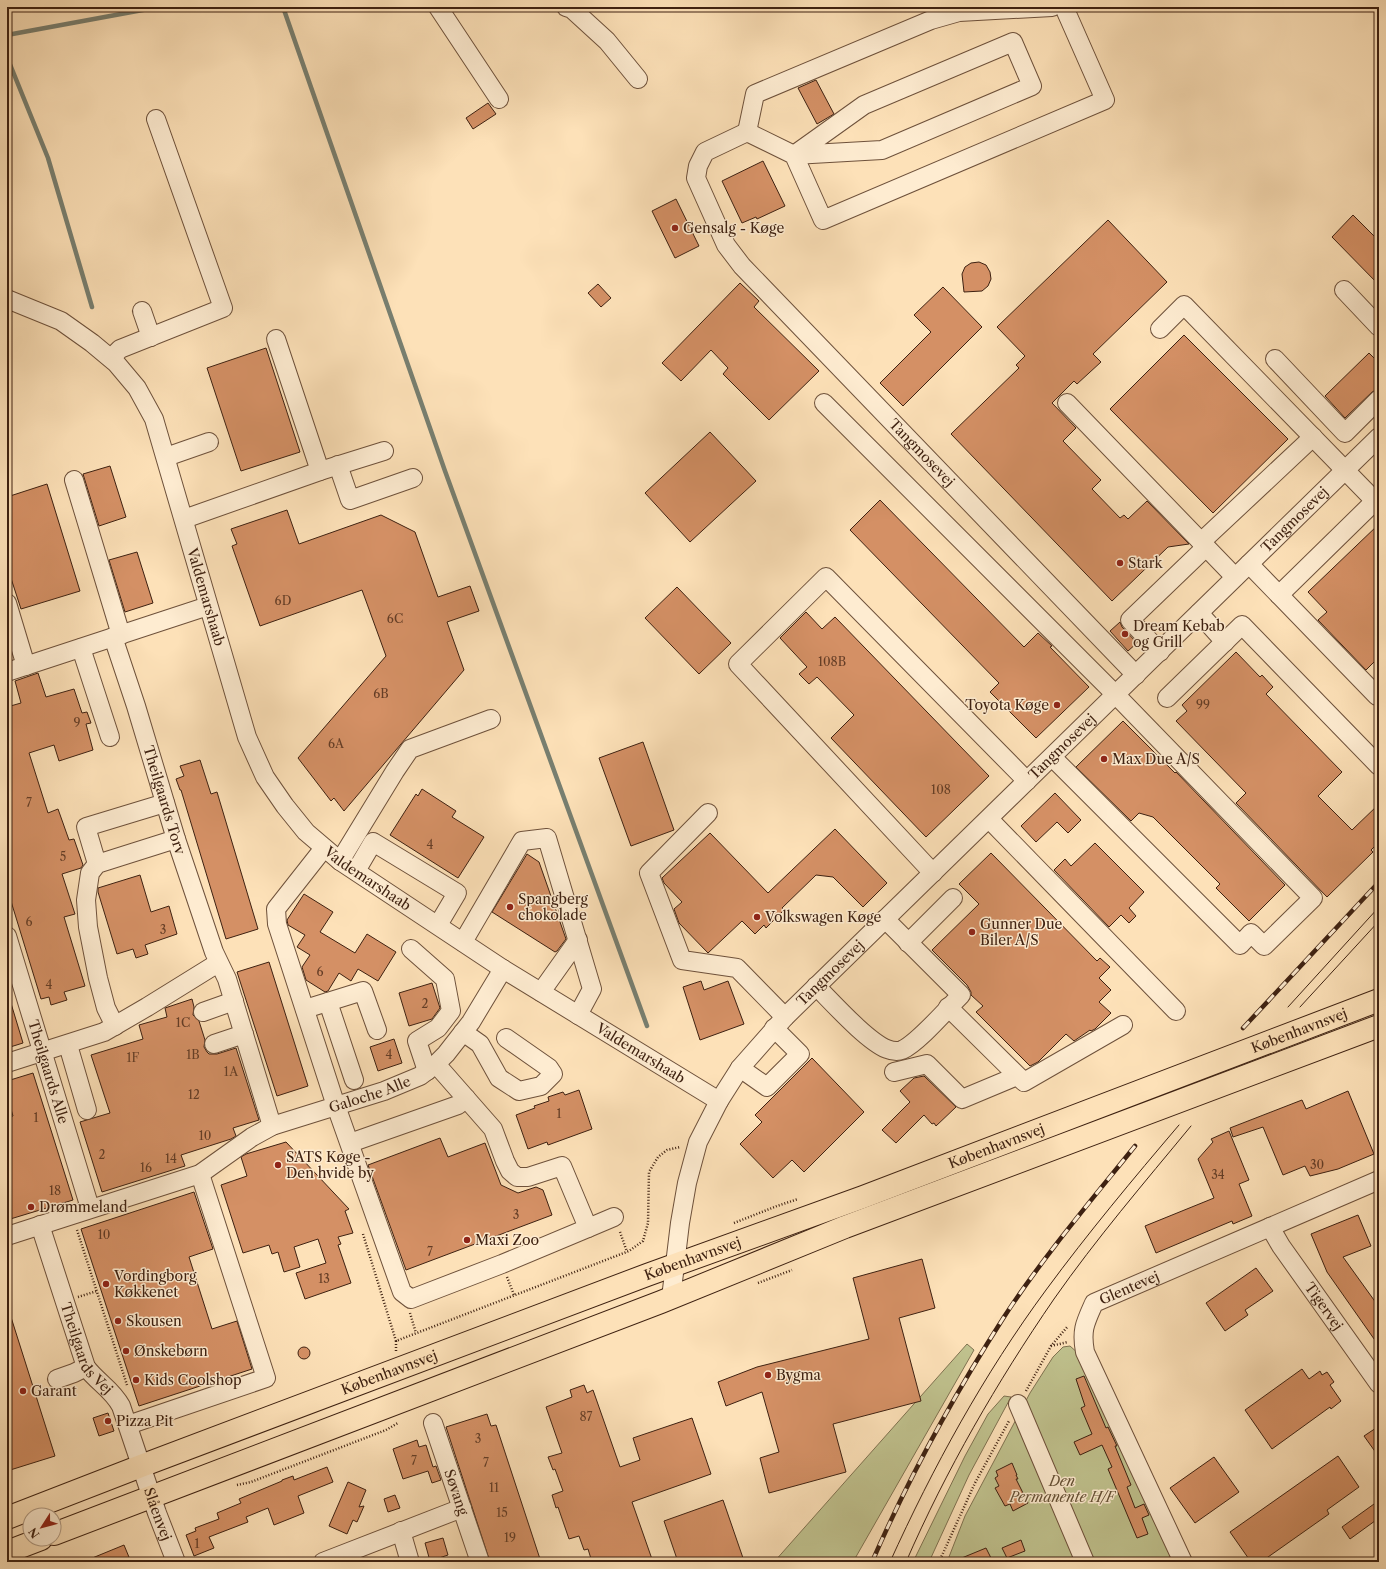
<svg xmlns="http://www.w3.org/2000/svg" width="1386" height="1569" font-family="'Libre Caslon Text',serif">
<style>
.green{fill:#c0c28e;stroke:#7f7250}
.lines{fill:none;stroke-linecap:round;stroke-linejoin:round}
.stream{stroke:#787f70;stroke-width:4.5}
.building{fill:#d49065;stroke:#3e2111}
.minor-casing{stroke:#6e513b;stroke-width:20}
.major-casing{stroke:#3e2111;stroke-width:24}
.path{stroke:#3e2111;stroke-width:2.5;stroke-dasharray:1 2;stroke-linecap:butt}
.minor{stroke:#feecd1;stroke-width:18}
.major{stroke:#fde1b8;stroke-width:22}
.tram{stroke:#3e2111;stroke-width:1}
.rail-casing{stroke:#3e2111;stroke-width:4.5}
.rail{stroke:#feecd1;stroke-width:3;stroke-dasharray:9;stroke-linecap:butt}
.poi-dot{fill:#8f2418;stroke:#feecd1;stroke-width:1.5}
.labels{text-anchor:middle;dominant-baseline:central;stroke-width:3;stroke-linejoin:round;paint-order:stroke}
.number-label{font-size:12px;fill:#643d26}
.poi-label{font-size:14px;fill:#3e2111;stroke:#feecd1;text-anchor:start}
.street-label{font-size:14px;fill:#3e2111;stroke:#feecd1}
.park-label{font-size:14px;font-style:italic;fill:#655136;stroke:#feecd1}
</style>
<rect width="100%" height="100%" fill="#fde1b8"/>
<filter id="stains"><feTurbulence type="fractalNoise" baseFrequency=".005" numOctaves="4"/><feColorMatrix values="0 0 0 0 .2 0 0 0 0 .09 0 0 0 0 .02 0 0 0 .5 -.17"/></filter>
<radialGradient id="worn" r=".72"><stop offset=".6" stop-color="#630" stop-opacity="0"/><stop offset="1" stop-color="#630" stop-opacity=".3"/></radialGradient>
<path class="green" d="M967,1344L974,1350L853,1562H774Z
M1070,1346L1079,1354L1176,1562H947L965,1516L1030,1393L1053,1357L1063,1347Z
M1004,1396L1011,1397L969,1475L929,1562H913L965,1456L988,1414Z"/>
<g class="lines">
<path class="stream" d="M283,7L445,471L647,1026
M7,35L159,7
M7,57L48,158L92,307"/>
</g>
<path class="building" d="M816,80L834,114L817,124L798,88Z
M488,103L496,114L473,129L466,118Z
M763,161L785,206L757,219L756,217L742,223L722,181Z
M676,199L699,246L675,258L652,211Z
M1353,215L1379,241V285L1332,237Z
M1108,220L1167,282L1093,354L1101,362L1077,384L1074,381L1052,403L1076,428L1063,441L1101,480L1092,489L1120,518L1124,515L1128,519L1147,501L1189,544L1168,547L1112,601L951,434L1019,368L1016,365L1025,356L997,327Z
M979,262L986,265L990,272L991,279L988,286L982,291L964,292L962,274L965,267L971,263Z
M740,283L759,301L754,307L819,371L769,420L723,374L728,368L711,350L681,381L662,363Z
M598,284L611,298L601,307L588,293Z
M943,287L982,327L903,406L880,383L931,332L914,315Z
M1184,335L1288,439L1213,513L1110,409Z
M266,348L300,452L241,471L207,368Z
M1369,353L1379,363V389L1372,392L1345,418L1325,396Z
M710,432L756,481L690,542L645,493Z
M110,466L126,517L99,526L83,474Z
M47,484L80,591L21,609L7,566V497Z
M880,500L1024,647L1038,633L1052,646L1050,647L1089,687L1036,738L990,692L999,683L850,530Z
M287,510L299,544L381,515L415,532L438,597L470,586L479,611L447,622L464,670L344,811L334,798L331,801L298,758L386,656L362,590L260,626L232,546L237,544L231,529Z
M1379,524V657L1366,670L1318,620L1327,612L1308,592Z
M137,552L153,603L125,612L109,560Z
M677,587L731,643L699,674L645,618Z
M806,612L822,629L835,617L989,776L926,837L831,738L854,715L817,677L809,684L799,674L807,667L780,638Z
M1120,622L1122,627L1137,643L1128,651L1110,631Z
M1236,652L1260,677L1262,675L1273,687L1266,694L1342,772L1318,796L1352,830L1379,804V842L1371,850L1373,852L1327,897L1236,803L1246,793L1176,721L1187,711L1182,705Z
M38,673L46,697L74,689L82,713L87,712L91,723L86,724L93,750L59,761L54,745L29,753L48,813L58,809L69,840L74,839L83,865L81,868L62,874L75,914L64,917L85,986L64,992L67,1000L51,1005L49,997L41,999L10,898L7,899V707L21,703L15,681Z
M1123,721L1175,773L1176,772L1285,885L1249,921L1216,888L1220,884L1153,817L1139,813L1131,821L1076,767Z
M643,742L674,830L631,846L599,758Z
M200,760L211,794L217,792L258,929L226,939L181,790H180L176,779L184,776L180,766Z
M422,789L456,811L452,817L484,837L458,878L390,835L416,794L418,796Z
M1055,793L1081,820L1068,833L1057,822L1036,842L1021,826Z
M835,829L887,883L863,907L833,877L816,875L782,908L784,910L766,928L764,925L755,934L742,921L708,953L679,923L674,909L682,902L664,883L662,878L710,833L768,893Z
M1095,843L1144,892L1129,908L1136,916L1129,923L1121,915L1109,927L1054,870L1065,859L1071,866Z
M991,853L1097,961L1100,958L1110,967L1099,978L1111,990L1099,1002L1111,1013L1095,1029L1091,1031L1090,1030L1074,1041L1066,1034L1038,1062L1030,1066L976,1012L983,1006L971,995V992L967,985L932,950L979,904L959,884Z
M527,854L539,862L566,939L557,951L555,952L492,912Z
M140,875L151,912L169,906L177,934L145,945L148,954L136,958L133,949L117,954L98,892V888Z
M304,894L333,912L320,932L355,953L367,934L396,952L378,981L358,969L351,981L339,973L328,991L325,992L306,980L302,967L310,955L297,947L305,935L288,925L287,920Z
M269,962L308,1086L277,1096L237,972Z
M701,981L704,990L728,981L744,1024L700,1040L683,987Z
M432,983L440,1008L432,1019L409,1026L399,993Z
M192,999L194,1007L193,1015L199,1021L205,1040L204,1047L207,1052L209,1054H217L236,1048L259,1120L233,1128L236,1136L231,1139L181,1155L185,1166L102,1192L80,1122L110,1113L91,1055L143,1039L139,1025L167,1017L165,1008Z
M10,1000L23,1043L7,1048V1001Z
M394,1039L402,1063L378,1071L370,1047Z
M812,1058L864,1112L804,1172L792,1160L773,1178L740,1144L762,1122L755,1115Z
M33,1073L73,1200L7,1220V1118L13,1116L7,1096V1081Z
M924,1076L956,1107L936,1126L934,1123L932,1124L924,1115L896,1143L882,1130L910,1102L900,1091L914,1078Z
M579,1090L592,1129L548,1145L547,1142L528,1149L516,1115L535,1108L534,1106L549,1101L548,1097L563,1092L565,1095Z
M1348,1091L1374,1154L1338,1169L1310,1176L1305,1166L1283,1175L1263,1127L1233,1137L1230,1128L1302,1100L1306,1109Z
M1229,1131L1249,1180L1239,1184L1252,1216L1233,1224L1232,1221L1156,1253L1145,1226L1214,1198L1198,1159L1213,1142L1211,1139Z
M440,1138L448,1157L485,1143L501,1185L518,1193L536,1187L543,1190L552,1215L406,1270L368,1165Z
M286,1142L349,1209L345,1211L353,1233L338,1237L341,1244L338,1245L351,1283L305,1299L296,1273L326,1263L318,1239L294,1247L300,1267L284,1272L278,1252L272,1254L269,1245L243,1253L221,1185L247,1176L241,1157L246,1154Z
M194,1192L213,1249L189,1257L212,1329L237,1321L252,1369L139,1406L81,1229Z
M1358,1215L1371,1246L1343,1257L1379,1307V1346L1327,1272L1311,1234Z
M922,1259L935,1308L899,1318L921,1401L833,1424L846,1472L769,1493L760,1458L779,1452L762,1392L726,1406L718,1382L757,1367L869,1339L853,1278Z
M1256,1268L1273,1291L1245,1310L1248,1315L1225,1331L1206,1303Z
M7,1314H10L55,1456L7,1471Z
M298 1353a6 6 0 1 1 12 0a6 6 0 1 1-12 0Z
M1302,1369L1309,1379L1320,1371L1322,1375L1327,1372L1334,1382L1330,1385L1341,1401L1331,1409L1330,1407L1272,1449L1245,1410Z
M1084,1376L1106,1428L1108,1427L1117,1446H1115L1131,1485L1127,1487L1135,1508L1144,1504L1149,1515L1142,1518L1148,1534L1137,1538L1108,1469L1112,1467L1102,1445L1080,1455L1074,1442L1092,1434L1081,1408L1085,1406L1076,1379Z
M584,1385L587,1393L593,1390L620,1467L640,1460L633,1438L692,1418L711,1474L632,1502L653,1562H592L588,1549L584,1550L579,1536L569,1539L558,1507L556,1508L552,1495L563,1491L555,1469L553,1470L548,1457L562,1453L546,1407L572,1397L570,1390Z
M108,1413L114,1431L99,1436L93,1418Z
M487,1414L491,1426L496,1425L541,1562H490L446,1427Z
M1379,1426V1457L1364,1436Z
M417,1440L419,1447L426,1445L433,1467L436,1466L441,1480L432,1483L428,1471L403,1479L393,1449Z
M1338,1456L1359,1487L1327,1510L1329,1514L1261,1562H1251L1230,1532Z
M1214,1457L1239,1492L1195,1523L1170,1488Z
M1012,1463L1017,1475H1016L1018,1479H1016L1028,1503L1013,1511L1010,1504L1005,1506L995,1488L999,1486L995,1478L998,1476L996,1471Z
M327,1467L333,1482L298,1496L304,1513L274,1525L268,1508L246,1517L248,1522L209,1537L214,1548L194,1556L186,1535L196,1531L195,1528L219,1519L217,1513L241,1503L239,1499L282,1481V1480L293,1476L294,1480Z
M348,1482L366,1490L359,1507L364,1506L357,1522L353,1520L347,1534L329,1526Z
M395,1495L400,1508L388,1512L384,1499Z
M723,1500L743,1558L733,1562H678L664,1521Z
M1374,1504L1379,1511V1518L1350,1539L1342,1527Z
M443,1538L448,1555L430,1561L425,1543Z
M1021,1540L1025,1551L1007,1558L1002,1548Z
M124,1545L131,1562H86L85,1561Z
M986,1548L993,1562H952Z"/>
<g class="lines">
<defs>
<g id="minor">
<path d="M438,7L499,99"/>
<path d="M566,7L572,9L607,41L638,79"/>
<path id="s1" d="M1064,7L1105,100L823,220L794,155L747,132L705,152L698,166L696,178L726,245L742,266L1136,675"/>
<path d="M1013,42L1032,86L882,150L794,155L864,105Z"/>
<path d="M747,132L755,94L931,20L959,12L1052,7"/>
<path d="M1344,290L1379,327"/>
<path id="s2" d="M7,299L61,321L92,343L116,363L137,388L154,419L247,737L265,777L285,806L306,832L340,861L503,969L719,1101"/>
<path d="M142,311L151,337"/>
<path d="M1160,329L1184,305L1379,505"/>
<path d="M276,339L320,471"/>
<path d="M111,358L120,349L223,308L156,119"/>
<path d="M1275,359L1345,433L1379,399"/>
<path d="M824,403L1116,695L1313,898L1264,946L1251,933L1240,945L1052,757"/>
<path d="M1067,403L1235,577"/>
<path d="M166,457L209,442"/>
<path d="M338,465L350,500L413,478"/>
<path d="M74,480L121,635"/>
<path d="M184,519L320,471L384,451"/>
<path d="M1201,542L1313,437"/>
<path d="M1249,564L1377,696L1379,695"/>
<path d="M1279,595L1375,501"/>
<path d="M7,603L26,666"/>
<path d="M1199,613L1225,642"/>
<path id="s3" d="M113,637L136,706L176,839L214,952L227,979L272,1126"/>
<path d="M81,648L110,737"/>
<path d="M1160,652L1130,620L1206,547"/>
<path d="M7,672L208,606"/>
<path d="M1167,698L1242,625L1379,766"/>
<path d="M708,813L649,873L682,960L737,968L785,1017"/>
<path d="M989,819L1176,1011"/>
<path d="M324,848L276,909L277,924L336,1106L402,1292L411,1299L502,1264L588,1228L562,1166L528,1177H517L510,1171L505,1161L493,1129L436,1064"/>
<path d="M340,861L395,771L410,749L491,719"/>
<path d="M97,864L86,827L165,803"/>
<path d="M356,871L373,842L457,893L438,925"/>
<path d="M933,873L738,664L826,577L1027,781"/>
<path id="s4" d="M7,936L90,1208"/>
<path d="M463,942L522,841L547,838L592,989L578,1015"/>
<path d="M908,943L953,898"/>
<path d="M411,949L445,979L451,1011L438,1028L417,1041L427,1071"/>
<path d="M816,986C833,1003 867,1041 887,1049C892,1051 897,1052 902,1050C918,1043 947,1009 961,995L885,919"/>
<path d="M541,992L578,940"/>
<path d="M328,1002L354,1080"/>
<path d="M948,1007L1024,1082L1123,1025"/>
<path d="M305,1009L363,991L377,1030"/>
<path d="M203,1012L234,1001"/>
<path d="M115,1026L106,1008L98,978L88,927L86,900L90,873L97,864L176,839"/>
<path d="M463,1032L480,1044L499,1078L519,1091L541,1086L553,1074L549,1068L506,1038"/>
<path d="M214,1044L244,1034"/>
<path d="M68,1045L87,1110"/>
<path d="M7,1063L104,1032L147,1007L218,963"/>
<path d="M740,1068L767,1087L800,1054L774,1028"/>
<path d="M894,1072L927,1064L962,1099L1017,1076"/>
<path d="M350,1143L458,1105L466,1098"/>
<path id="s5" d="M40,1225L86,1367C97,1382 112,1389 121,1406L157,1513L176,1562"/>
<path id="s6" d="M1270,1227L1281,1246L1379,1384"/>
<path d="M588,1228L614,1217"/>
<path id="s7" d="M7,1236L200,1174L252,1137L272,1126L384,1091L420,1076L436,1064L446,1054L471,1022L503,969"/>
<path id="s8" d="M671,1298L680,1223L687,1183L698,1142L719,1101L740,1068L785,1017L1379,437"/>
<path d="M57,1379L74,1373L86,1367"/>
<path d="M1018,1404L1085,1562"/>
<path id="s9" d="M433,1423L480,1562"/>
<path d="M128,1425L266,1378L200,1174"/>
<path d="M401,1531L410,1562"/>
<path d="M323,1562L462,1508"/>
<path id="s10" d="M1183,1562L1085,1352C1081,1330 1085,1323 1094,1303L1379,1180"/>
</g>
<g id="major">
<path id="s11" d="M7,1518L141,1466L647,1275L863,1197L1379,1000"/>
<path d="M54,1534L661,1302L845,1227L1379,1026"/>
<path d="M7,1552L41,1539"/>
</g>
</defs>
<use href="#minor" class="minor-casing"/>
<use href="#major" class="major-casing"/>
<path class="path" d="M734,1223L777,1206L798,1199
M77,1230L127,1385
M620,1232L627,1252
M363,1234L396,1341
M507,1277L514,1295
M758,1283L792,1270
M78,1297L97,1291
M410,1313L416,1333
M1051,1346L1068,1342
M396,1351V1341L629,1251L643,1241L648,1223L649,1172L658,1157L667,1150L680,1147
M1026,1391L1051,1346L1068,1326
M237,1485L251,1482L386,1430L398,1423
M939,1562L975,1483L1009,1421"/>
<use href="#minor" class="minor"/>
<use href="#major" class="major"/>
<path class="tram" d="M1288,1007L1379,907
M1300,1007L1379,921
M890,1562C933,1467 984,1374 1046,1290C1088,1233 1133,1179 1179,1125
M906,1562C946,1470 997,1382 1054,1299C1096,1239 1144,1183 1191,1126"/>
<defs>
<path id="rail" d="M1243,1028L1379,882
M872,1562C909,1477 954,1395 1004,1317C1043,1257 1090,1202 1135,1146"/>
</defs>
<use href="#rail" class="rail-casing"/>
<use href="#rail" class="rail"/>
</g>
<g class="poi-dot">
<circle cx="675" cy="228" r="4"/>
<circle cx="1120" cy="563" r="4"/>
<circle cx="1125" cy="634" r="4"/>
<circle cx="1057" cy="705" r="4"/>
<circle cx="1104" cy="759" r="4"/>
<circle cx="510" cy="907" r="4"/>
<circle cx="757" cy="917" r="4"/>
<circle cx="972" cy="932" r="4"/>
<circle cx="278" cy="1165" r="4"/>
<circle cx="31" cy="1207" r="4"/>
<circle cx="467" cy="1240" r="4"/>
<circle cx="106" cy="1284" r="4"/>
<circle cx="118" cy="1321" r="4"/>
<circle cx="126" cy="1351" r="4"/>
<circle cx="768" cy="1375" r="4"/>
<circle cx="136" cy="1380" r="4"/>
<circle cx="23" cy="1391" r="4"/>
<circle cx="108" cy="1421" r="4"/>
</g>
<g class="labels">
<g class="number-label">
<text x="283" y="600">6D</text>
<text x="395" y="618">6C</text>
<text x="832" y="661">108B</text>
<text x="381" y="693">6B</text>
<text x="1203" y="704">99</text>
<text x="77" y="722">9</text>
<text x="336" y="743">6A</text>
<text x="941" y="789">108</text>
<text x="29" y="802">7</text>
<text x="430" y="844">4</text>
<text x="63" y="856">5</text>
<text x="29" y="921">6</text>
<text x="163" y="929">3</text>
<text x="320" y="971">6</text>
<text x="49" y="984">4</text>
<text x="425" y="1003">2</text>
<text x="183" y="1022">1C</text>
<text x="193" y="1054">1B</text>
<text x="389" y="1054">4</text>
<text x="133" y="1057">1F</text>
<text x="231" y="1071">1A</text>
<text x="194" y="1094">12</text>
<text x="559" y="1113">1</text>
<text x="36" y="1117">1</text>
<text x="205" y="1135">10</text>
<text x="102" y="1154">2</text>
<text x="171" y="1158">14</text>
<text x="1317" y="1164">30</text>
<text x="146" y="1167">16</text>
<text x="1218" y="1174">34</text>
<text x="55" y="1190">18</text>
<text x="516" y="1214">3</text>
<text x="104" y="1234">10</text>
<text x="430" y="1251">7</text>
<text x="324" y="1278">13</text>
<text x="586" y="1416">87</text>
<text x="478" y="1438">3</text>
<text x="414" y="1460">7</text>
<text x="486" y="1462">7</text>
<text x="494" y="1487">11</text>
<text x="502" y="1512">15</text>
<text x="510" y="1537">19</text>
<text x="197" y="1543">1</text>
</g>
<g class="poi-label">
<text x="683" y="228">Gensalg - Køge</text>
<text x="1128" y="563">Stark</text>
<text x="1133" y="626">Dream Kebab<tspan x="1133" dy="16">og Grill</tspan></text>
<text x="1049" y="705" text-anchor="end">Toyota Køge</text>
<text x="1112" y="759">Max Due A/S</text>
<text x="518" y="899">Spangberg<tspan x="518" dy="16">chokolade</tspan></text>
<text x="765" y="917">Volkswagen Køge</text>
<text x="980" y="924">Gunner Due<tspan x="980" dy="16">Biler A/S</tspan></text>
<text x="286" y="1157">SATS Køge -<tspan x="286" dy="16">Den hvide by</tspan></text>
<text x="39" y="1207">Drømmeland</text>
<text x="475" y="1240">Maxi Zoo</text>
<text x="114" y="1276">Vordingborg<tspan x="114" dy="16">Køkkenet</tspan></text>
<text x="126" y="1321">Skousen</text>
<text x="134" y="1351">Ønskebørn</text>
<text x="776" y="1375">Bygma</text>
<text x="144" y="1380">Kids Coolshop</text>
<text x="31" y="1391">Garant</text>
<text x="116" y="1421">Pizza Pit</text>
</g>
<g class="street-label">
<text stroke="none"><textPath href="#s1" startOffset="965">Tangmosevej</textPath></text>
<text stroke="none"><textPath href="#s8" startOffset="1024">Tangmosevej</textPath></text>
<text stroke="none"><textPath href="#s2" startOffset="381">Valdemarshaab</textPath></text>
<text stroke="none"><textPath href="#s8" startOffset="699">Tangmosevej</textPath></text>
<text stroke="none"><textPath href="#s3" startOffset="171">Theilgaards Torv</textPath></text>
<text stroke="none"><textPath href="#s2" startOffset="717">Valdemarshaab</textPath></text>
<text stroke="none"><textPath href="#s8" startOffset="375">Tangmosevej</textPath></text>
<text stroke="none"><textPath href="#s11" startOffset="1381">Københavnsvej</textPath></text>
<text stroke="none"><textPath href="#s2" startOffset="1041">Valdemarshaab</textPath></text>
<text stroke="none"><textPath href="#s4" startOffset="142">Theilgaards Alle</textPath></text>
<text stroke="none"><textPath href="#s7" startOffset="392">Galoche Alle</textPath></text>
<text stroke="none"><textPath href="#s11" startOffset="1057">Københavnsvej</textPath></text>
<text stroke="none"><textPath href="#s11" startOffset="733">Københavnsvej</textPath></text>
<text stroke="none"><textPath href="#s10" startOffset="321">Glentevej</textPath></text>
<text stroke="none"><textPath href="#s6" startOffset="96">Tigervej</textPath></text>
<text stroke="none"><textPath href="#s5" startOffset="133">Theilgaards Vej</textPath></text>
<text stroke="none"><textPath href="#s11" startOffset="409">Københavnsvej</textPath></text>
<text stroke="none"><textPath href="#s9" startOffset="73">Søvang</textPath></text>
<text stroke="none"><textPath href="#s5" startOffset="316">Slåenvej</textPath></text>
</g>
<g class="park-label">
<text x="1062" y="1481">Den<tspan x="1062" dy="16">Permanente H/F</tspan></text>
</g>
</g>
<rect width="1386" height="1569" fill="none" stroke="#fde1b8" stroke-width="24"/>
<rect x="8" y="8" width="1370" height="1553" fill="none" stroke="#3e2111" stroke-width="2"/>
<rect x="12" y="12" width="1362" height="1545" fill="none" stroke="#3e2111"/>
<g transform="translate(42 1527) rotate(234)"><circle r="19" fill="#feecd1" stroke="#b19b84"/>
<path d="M0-3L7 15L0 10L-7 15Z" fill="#8f2418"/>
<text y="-6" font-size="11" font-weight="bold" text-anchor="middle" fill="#3e2111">N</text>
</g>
<rect width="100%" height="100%" filter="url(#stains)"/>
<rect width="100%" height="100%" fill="url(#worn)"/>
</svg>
